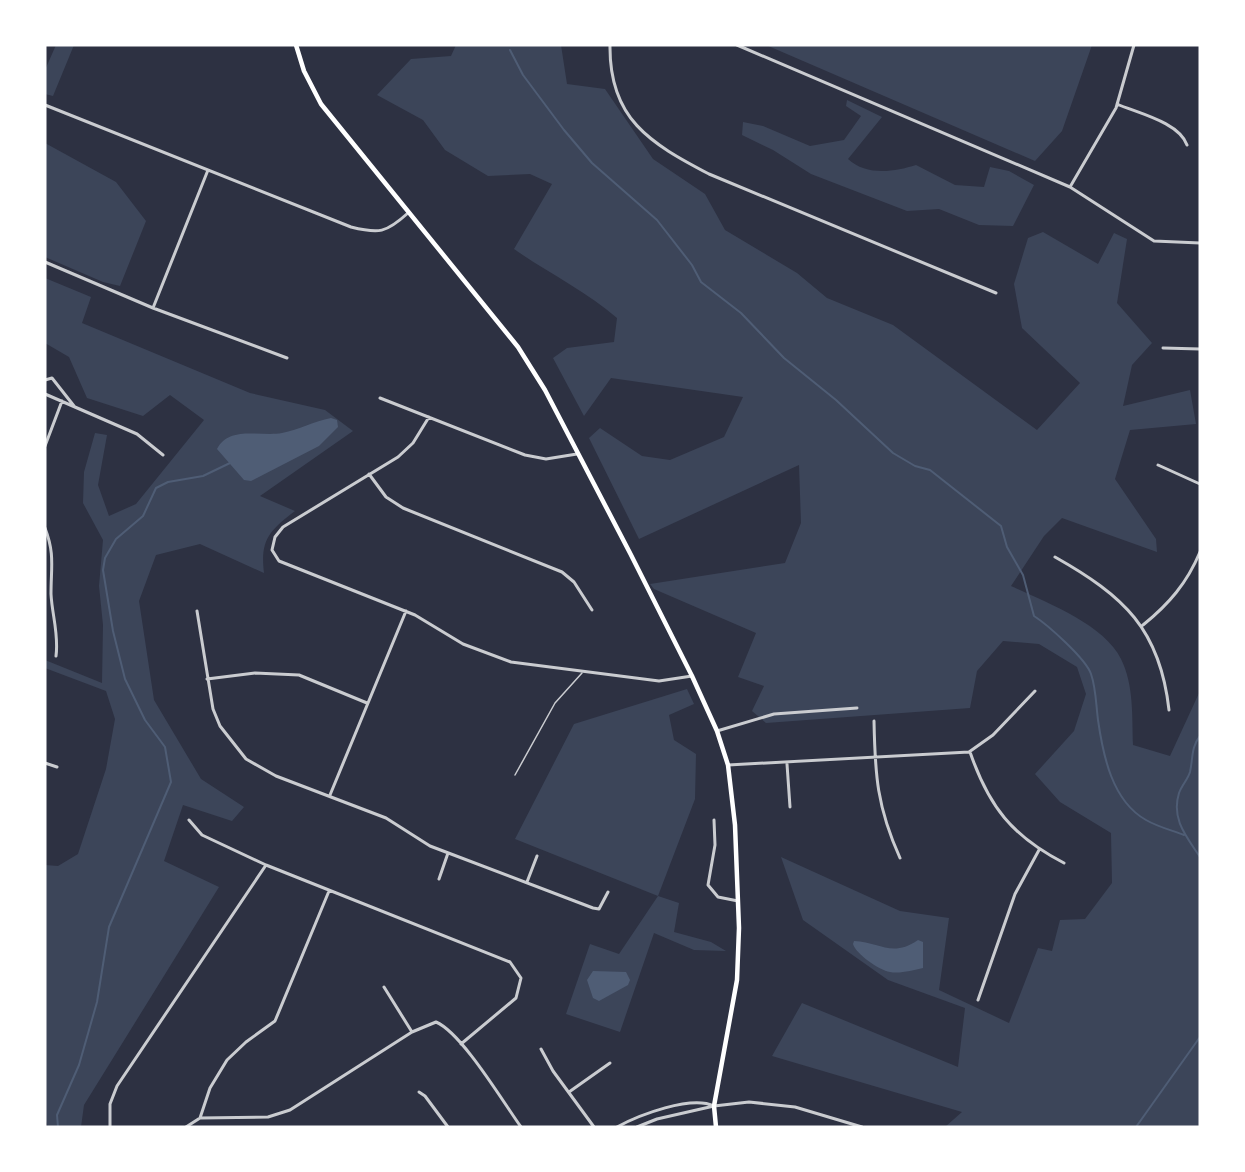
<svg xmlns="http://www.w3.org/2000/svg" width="1245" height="1172" font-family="Ubuntu,sans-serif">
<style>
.green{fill:#3c4559}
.water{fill:#4f5d75}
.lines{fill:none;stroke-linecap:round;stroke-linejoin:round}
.stream{stroke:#4f5d75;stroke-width:2}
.service{stroke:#caccd0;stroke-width:1.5}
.minor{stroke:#caccd0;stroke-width:3}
.secondary{stroke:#fff;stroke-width:4.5}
</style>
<rect width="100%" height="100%" fill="#2d3142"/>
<path class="green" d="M56,45H74L53,96L45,94V70Z
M456,45H561L567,84L605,89L653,159L705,194L725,230L797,273L827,298L893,325L1037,430L1080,383L1022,328L1014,284L1028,238L1043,232L1098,264L1114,233L1127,239L1117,303L1152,343L1132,365L1123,406L1190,390L1196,424L1130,430L1115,479L1156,539L1157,552L1062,518L1044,536L1011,586C1045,602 1104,624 1121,659C1134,685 1132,717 1133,745L1170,756L1200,691V1127H945L962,1112L772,1056L802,1003L958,1067L965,1008L888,980L803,920L781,857L900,911L949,918L939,990L1009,1023L1038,948L1052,951L1060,920L1085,919L1112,883L1111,833L1060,802L1035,774L1074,731L1086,694L1077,667L1039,644L1003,641L977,671L970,708L766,723L752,711L764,686L738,677L756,633L654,589L650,584L785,563L801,523L799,465L639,539L589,438L600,428L642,456L670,460L724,437L743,397L611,378L584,416L553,358L567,348L614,342L617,318C586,291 548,273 514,249L552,184L530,174L488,176L445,150L423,120L377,95L411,59L451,56Z
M766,45H1092L1062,131L1035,161Z
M847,100L882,117L848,159C866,176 894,172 916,165L955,185L984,187L990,167L1009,171L1034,185L1013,226L979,225L939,209L907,211L811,174L773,150L742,135L743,122L763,126L810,146L844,140L861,116L846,106Z
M45,143L116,182L146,221L120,286L103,282L45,257Z
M45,278L91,297L82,323L250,393L325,410L353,431L260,496L295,511C269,531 260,540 264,573L200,544L156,555L139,601L154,700L201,779L244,807L232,821L183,805L164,861L219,887L84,1105L81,1127H48L45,1118V865L58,866L78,854L106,769L115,719L106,691L45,668V660L102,683L103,625L99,586L103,540L83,503L84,472L95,433L107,435L98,485L109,516L136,504L204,420L170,395L143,416L87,398L69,357L45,343Z
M687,689L694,704L669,715L674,740L696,754L695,799L658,896L679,903L674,932L711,942L726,951L694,950L654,933L620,1032L566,1014L590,944L619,954L658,896L515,839L574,724Z"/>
<path class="water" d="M331,418L337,420L338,427L319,446L251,481L244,480L217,449C229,425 261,437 282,433C299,430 314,421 331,418Z
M918,940L923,942V968C913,970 900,974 890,972C879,970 856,954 853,944L854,941C880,942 892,958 918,940Z
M593,971L626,972L630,980L628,985L599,1001L593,998L587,980Z"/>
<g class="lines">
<path class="stream" d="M510,50L523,75L564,130L592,163L657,220L692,265L701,282L741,313L784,358L836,400L893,453L915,466L930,470L1001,526L1007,547L1023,575L1034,616C1048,625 1086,659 1091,674C1096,688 1096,705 1098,720C1103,755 1112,801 1146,820C1158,827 1171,830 1184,835
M1200,736C1191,747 1193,759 1190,772C1188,779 1182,785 1179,793C1171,819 1186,836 1200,857
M58,1127L57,1115L79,1065L97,1002L109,927L171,782L165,747L145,720L125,679L113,631L103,570L105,558L116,539L143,516L156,488L168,482L203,476L230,463
M1136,1127L1200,1037"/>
<path class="service" d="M515,775L555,703L582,673"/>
<path class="minor" d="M610,45C609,119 650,143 709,174L996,293
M737,45L1070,187L1154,241L1200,243
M1117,104C1137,113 1179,122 1187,145
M45,105L351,227C379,234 386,233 408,213
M1070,187L1116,108L1134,45
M45,262L153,308L287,358
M153,308L208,170
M1163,348L1200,349
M45,380L52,378L74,406
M45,394L137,434L163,455
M380,398L525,455L546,459L577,454
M429,417L413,443L398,457L283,527L275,537L272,550L279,561L415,615L463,644L511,662L659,681L692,676
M45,446L62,401
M1158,465L1200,484
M369,474L386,497L403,508L562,572L574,582L592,610
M45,528C55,554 51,567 51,594C52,615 59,634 56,656
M1055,557C1124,596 1160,629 1169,710
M197,611L213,709L220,726L246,759L276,776L386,818L430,846L593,908L599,909L608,892
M1143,625C1169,604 1187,583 1200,552
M207,679L255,673L299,675L367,703
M874,721C875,775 877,807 900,858
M717,731L774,714L857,708
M970,752C989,807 1012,836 1064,863
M45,763L57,767
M787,764L790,807
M728,765L969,752L993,735L1035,691
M330,795L406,611
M189,820L202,835L266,865L510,962L521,978L516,998L461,1044
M714,820L715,845L708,885L718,897L738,901
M439,879L448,853
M527,882L537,856
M384,987L412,1032
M978,1000L1015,894L1039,850
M541,1049L553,1071L594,1127
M419,1092L425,1096L448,1127
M569,1092L610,1063
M200,1118L210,1088L227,1060L246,1042L275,1021L329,891
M110,1127V1104L117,1086L266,865
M186,1127L200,1118L268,1117L290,1110L412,1032L436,1022C462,1033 503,1102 521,1127
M617,1127C639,1115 691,1095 714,1106
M637,1127L657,1119L714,1106L749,1102L795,1107L862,1127"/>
<path class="secondary" d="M296,45L304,71L321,104L518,347L545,390L630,553L692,676L717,731L728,765L735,825L739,928L737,980L714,1106L716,1127"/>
</g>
<rect width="1245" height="1172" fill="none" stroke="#ffffff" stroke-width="93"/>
</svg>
